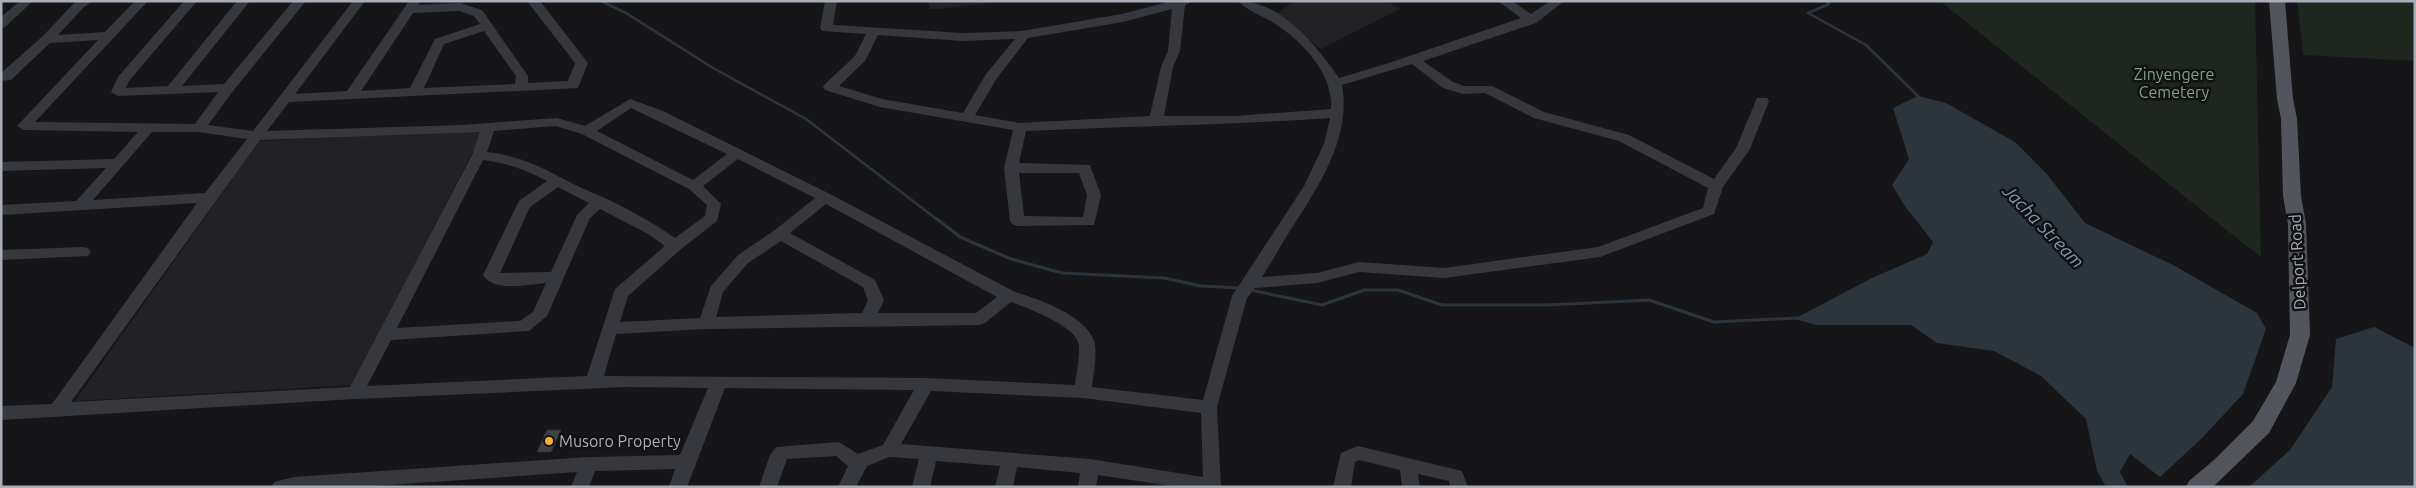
<svg xmlns="http://www.w3.org/2000/svg" width="2416" height="488" font-family="Ubuntu,sans-serif">
<style>
.built{fill:#222225}
.green{fill:#1e261f}
.water{fill:#2c353c}
.lines{fill:none;stroke-linecap:round;stroke-linejoin:round}
.stream-far1{stroke:#2c353c;stroke-width:2.5}
.stream{stroke:#2c353c;stroke-width:3}
.building{fill:#404145;stroke:#303034}
.minor{fill:#37383d;fill-rule:evenodd}
.major{fill:#53555c;fill-rule:evenodd}
.poi-dot{fill:#f2b134;stroke:#111113;stroke-width:2}
.labels{text-anchor:middle;dominant-baseline:central;stroke-width:5;stroke-linejoin:round;paint-order:stroke}
.park-label{font-size:16px;fill:#7fa381;stroke:#111113}
.street-label{font-size:16px;fill:#a8adb8;stroke:#111113}
.poi-label{font-size:16px;fill:#a8adb8;stroke:#111113;text-anchor:start}
.water-label{font-size:18px;font-style:italic;fill:#7f9bb3;stroke:#111113}
</style>
<rect width="100%" height="100%" fill="#161618"/>
<path class="built" d="M928,1H994L995,2L939,9H930Z
M1295,1H1387L1400,9L1321,49L1275,15Z
M484,130L352,385L75,401L259,141Z"/>
<path class="green" d="M1940,1H2255L2261,257L2239,240Z
M2297,1H2415V61L2303,55Z"/>
<path class="water" d="M1918,96L1946,103L2015,142L2046,173L2085,223L2175,266L2257,313L2266,329L2243,394L2202,438L2160,477L2130,454L2120,472L2128,487H2106L2097,471L2086,419L2041,376L1994,351L1937,343L1911,325H1817L1794,319L1872,278L1927,254L1933,242L1904,205L1892,185L1909,159L1893,108Z
M2374,327L2415,348V487H2249L2290,450L2332,387L2336,339Z"/>
<g class="lines">
<path class="stream-far1" d="M601,1L626,13L713,68L806,119L939,221
M1827,1L1829,4L1808,13L1866,45L1921,99"/>
<path class="stream" d="M937,219L960,237L1011,259L1062,273L1164,278L1201,286L1241,288
M1250,290L1322,305L1364,290H1398L1442,305H1548L1649,300L1714,322L1798,318"/>
</g>
<path class="building" d="M547,430H561L551,452H537Z"/>
<g class="lines">
<path class="minor" d="M20,1H33L5,27L1,28V17Z
M76,1H93L84,7L58,35L105,32L135,1H148L35,122L195,124L218,92L118,96L111,92L118,77L184,1H197L129,81L126,88L168,86L237,1H250L182,86L224,84L293,1H306L233,91L208,125L253,131L353,1H365L295,94L347,91L409,1H421L418,5L460,3L482,10L528,76V83L568,81L575,63L527,1H540L588,63L578,88L289,102L267,131L461,125L557,118L585,126L630,99L663,111L830,194L1015,292C1038,299 1085,315 1094,341C1098,350 1093,376 1092,387L1203,400L1232,296L1304,186L1324,144L1330,118C1229,125 1127,126 1026,131L1019,163L1090,165L1101,195L1094,225L1017,226L1012,224L1010,221L1004,168L1013,130L880,107L825,90L823,87L825,84L855,56L866,34L822,31L820,28L825,1H837L833,25L963,33L1022,31L1122,14L1172,1H1193L1185,5L1180,51L1173,67L1164,116H1235L1331,109C1334,74 1302,41 1274,23C1263,16 1247,11 1238,1C1281,1 1316,45 1339,78L1389,63L1521,18L1498,1H1512L1531,14L1550,1H1564L1536,23L1423,61L1453,82L1464,86H1492L1544,112L1629,135L1714,179L1736,148L1757,98H1767L1769,101L1750,149L1723,187L1714,214L1600,257L1444,278L1359,272L1317,283L1255,288L1247,298L1217,407L1221,487H1178L1098,475L1096,487H1078L1080,473L1017,467L1013,487H995L1000,466L936,461L930,487H912L919,459L889,457L867,466L856,487H838L848,466L836,456L787,459L777,487H759L770,455L776,447L839,442L858,454L883,445L914,390L725,388L687,487H669L675,469L595,471L589,487H571L577,472L360,487H271L274,482L294,477L589,457L680,455L708,388L626,387L355,399L1,420V406L52,404L197,203L1,215V205L76,201L106,168L1,171V162L114,159L138,132L24,130L17,126L98,40L50,43L11,80L1,81V73L43,36ZM1172,9L1168,51L1161,67L1150,116L1020,123L975,115L997,78L1028,38L1123,22ZM459,11L474,16L480,24L435,39L410,88L361,91L413,13ZM484,31L516,76L515,84L424,88L444,44ZM878,35L963,41L1015,39L986,74L963,113L882,99L839,86L865,61ZM1412,64L1443,88L1463,94L1485,93L1534,118L1619,141L1708,188L1703,208L1598,247L1444,268L1359,262L1317,273L1262,277C1271,264 1278,250 1286,237C1315,191 1352,141 1342,85ZM631,108L727,154L693,180L597,131ZM556,126L582,134L689,189L707,205L705,216L675,238C652,222 623,206 598,195C558,179 533,157 487,152L494,131ZM152,132H199L247,139L205,193L93,200ZM480,132L472,155L350,387L71,402L260,140ZM738,159L815,198L775,230L738,255L711,286L700,318L620,322L628,296L680,250L717,221L721,204L703,186ZM483,160C507,163 526,170 547,181L519,201L483,275C494,293 529,284 546,283L533,312L520,321L397,328ZM1019,173H1079L1087,195L1083,217L1024,216ZM558,187L589,203L577,215L551,272L500,273L530,207ZM826,204L997,297L976,313H878L884,300L875,280L790,233ZM600,209L648,234L665,246L615,289L587,376L367,386L391,340L529,331L547,316L590,218ZM781,241L863,287L868,300L862,313L716,317L723,292L748,263ZM1011,302C1026,307 1074,326 1078,342C1081,351 1076,375 1075,385L926,378L604,376L616,334L706,329L979,325L985,323ZM931,391L1083,398L1201,413L1203,477L1090,459L901,444Z
M83,247L88,248L91,252L88,256L1,260V250Z
M1358,446L1462,471L1468,487H1450L1449,481L1418,474L1420,487H1402L1400,470L1359,460L1355,462L1351,487H1333L1341,453Z"/>
<path class="major" d="M2269,1H2285L2293,99L2297,119L2301,196L2306,224L2310,335L2296,383L2269,433L2213,487H2186L2189,481L2214,460L2253,421L2276,382L2290,335L2288,224L2283,196L2281,119L2277,99Z"/>
</g>
<circle class="poi-dot" cx="549" cy="441" r="5"/>
<g class="labels">
<g class="park-label">
<text x="2174" y="74">Zinyengere<tspan x="2174" dy="18">Cemetery</tspan></text>
</g>
<g class="street-label">
<text transform="translate(2297 262) rotate(-93)">Delport Road</text>
</g>
<g class="poi-label">
<text x="559" y="441">Musoro Property</text>
</g>
<g class="water-label">
<text transform="translate(2044 226) rotate(46)">Jacha Stream</text>
</g>
</g>
<rect width="2416" height="488" fill="none" stroke="#a8adb8" stroke-width="5"/>
</svg>
